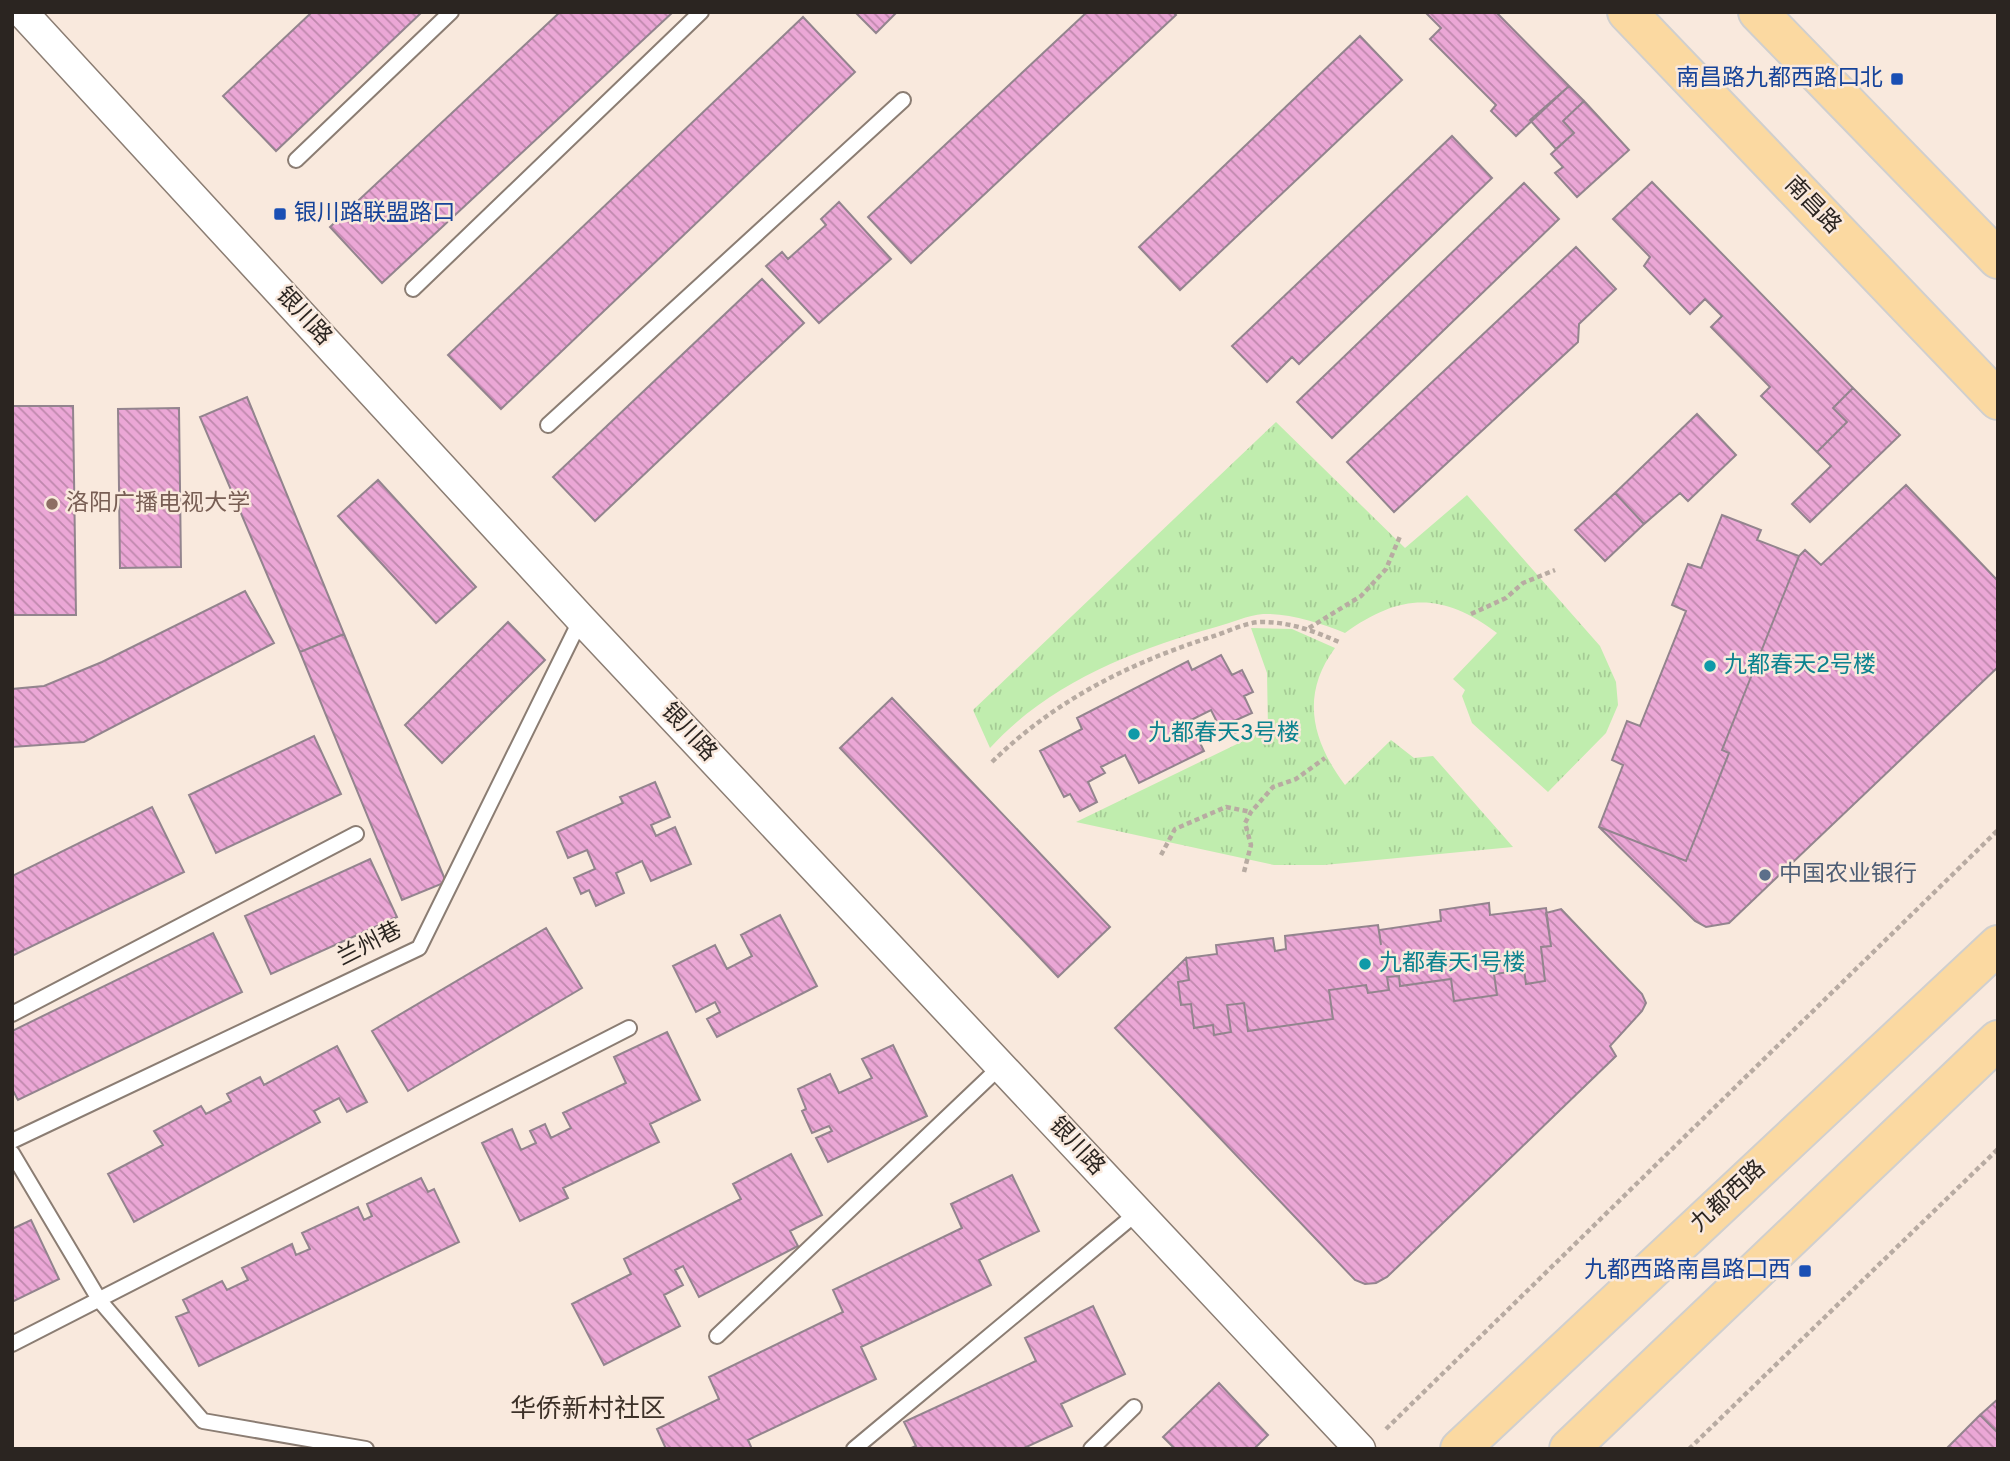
<svg xmlns="http://www.w3.org/2000/svg" width="2010" height="1461" font-family="Overpass,'Noto Sans SC',sans-serif">
<style>
.grass{fill:url(#grass-tufts)}
.building{fill:url(#building-back-hatch);stroke:#93848e;stroke-width:2}
.lines{fill:none;stroke-linecap:round;stroke-linejoin:round}
.lane-casing{stroke:#8b7d73;stroke-width:18}
.street-casing{stroke:#8b7d73;stroke-width:33}
.primary-casing{stroke:#d0cfce;stroke-width:42}
.path{stroke:#b8aba2;stroke-width:4.5;stroke-dasharray:5 3.5;stroke-linecap:butt}
.lane{stroke:#fff;stroke-width:14}
.street{stroke:#fff;stroke-width:30}
.primary{stroke:#fbd9a1;stroke-width:38}
.transit-dot{fill:#1a4fb4;stroke:#f9e9dd;stroke-width:2.5}
.education-dot{fill:#8d6e63;stroke:#f9e9dd;stroke-width:2.5}
.culture-dot{fill:#0f9aa8;stroke:#f9e9dd;stroke-width:2.5}
.service-dot{fill:#5c6f8a;stroke:#f9e9dd;stroke-width:2.5}
.labels{text-anchor:middle;dominant-baseline:central;stroke-width:5;stroke-linejoin:round;paint-order:stroke}
.transit-label{font-size:23px;fill:#164399;stroke:#f9e9dd;text-anchor:end}
.street-label{font-size:23px;fill:#2b2521;stroke:#f9e9dd}
.education-label{font-size:23px;fill:#785e54;stroke:#f9e9dd;text-anchor:start}
.culture-label{font-size:23px;fill:#0d838f;stroke:#f9e9dd;text-anchor:start}
.service-label{font-size:23px;fill:#4e5e75;stroke:#f9e9dd;text-anchor:start}
.quarter-label{font-size:26px;fill:#3d3128;stroke:#f9e9dd}
</style>
<defs>
<pattern id="grass-tufts" width="24" height="20" patternUnits="userSpaceOnUse" patternTransform="scale(1.75)"><rect width="24" height="20" fill="#c0edae"/><path d="M3 7l-1-3M5 7V3M7 7l1-3M15 17l-1-3M17 17v-4M19 17l1-3" fill="none" stroke="#a5cb95"/></pattern>
<pattern id="building-back-hatch" width="6" height="6" patternUnits="userSpaceOnUse" patternTransform="scale(1.75)"><rect width="6" height="6" fill="#eba7d6"/><path d="M-1 5l2 2M0 0l6 6M5-1l2 2" fill="none" stroke="#bf88ad"/></pattern>
</defs>
<rect width="100%" height="100%" fill="#f9e9dd"/>
<path class="grass" d="M1276,422L1405,548L1467,495L1600,646L1616,682L1618,705L1606,733L1548,792L1472,723L1462,696L1465,690L1453,679L1497,633C1442,592 1401,593 1345,633C1321,623 1289,613 1263,614C1248,615 1231,623 1216,627C1133,650 1049,683 990,748L973,710Z
M1251,628L1292,629L1335,648C1300,695 1312,741 1345,785L1391,740L1414,758L1433,756L1513,847L1324,865H1274L1076,822L1268,729L1267,673Z"/>
<path class="building" d="M312,12H422L276,151L223,96Z
M560,12H673L382,283L330,227Z
M855,12H897L876,33Z
M1087,12H1173L1176,15L911,263L868,217Z
M1425,12H1496L1569,86L1516,136L1491,111L1496,105L1430,39L1441,28Z
M803,17L855,72L501,409L448,355Z
M1360,36L1402,80L1180,290L1139,247Z
M1569,86L1584,101L1563,121L1574,133L1556,149L1530,120Z
M1584,101L1629,150L1577,197L1555,173L1563,167L1551,154L1574,133L1563,121Z
M1452,136L1492,178L1299,364L1292,357L1267,382L1232,346Z
M1652,182L1853,388L1833,408L1847,422L1817,452L1761,396L1770,387L1711,327L1722,316L1705,299L1690,314L1644,266L1650,257L1613,219Z
M1524,183L1559,219L1332,438L1297,402Z
M839,202L891,259L819,323L766,266L782,252L788,259L826,225L821,219Z
M1576,247L1616,289L1579,324L1578,342L1394,512L1347,462Z
M762,279L804,323L595,521L553,477Z
M1853,388L1900,435L1810,522L1792,504L1831,466L1817,452L1847,422L1833,408Z
M247,397L344,634L300,652L200,417Z
M12,406H73L76,615H12Z
M179,408L181,567L120,568L118,409Z
M1697,414L1736,455L1688,501L1680,493L1644,524L1615,493Z
M378,480L476,587L436,623L338,516Z
M1906,485L1998,581V667L1729,923L1706,927L1695,921L1599,827L1686,861L1729,753L1722,750L1799,556L1805,550L1821,565Z
M1615,493L1644,524L1605,561L1575,530Z
M1722,515L1761,530L1757,540L1799,556L1722,750L1729,753L1686,861L1599,827L1623,765L1612,760L1627,721L1640,726L1686,611L1672,605L1688,564L1701,568Z
M245,591L274,643L84,742L12,747V689L44,686L102,662Z
M508,622L545,660L442,763L405,725Z
M344,634L446,882L402,900L300,652Z
M1221,655L1232,675L1242,670L1253,692L1244,696L1252,713L1234,721L1239,731L1225,738L1211,710L1189,721L1204,751L1139,783L1125,755L1101,767L1105,773L1088,782L1097,802L1080,811L1070,794L1064,797L1040,751L1082,729L1077,718L1188,661L1192,670Z
M892,698L1110,927L1058,977L840,748Z
M314,736L341,794L216,853L189,795Z
M655,782L670,817L651,825L656,836L675,827L691,864L651,881L642,861L616,873L624,893L596,906L589,890L581,894L574,878L595,869L587,850L568,858L557,832L623,803L620,797Z
M152,807L184,872L12,956V876Z
M370,859L397,917L271,974L245,916Z
M1489,903L1490,915L1546,908L1551,946L1541,947L1545,981L1526,984L1524,970L1494,974L1497,995L1454,1001L1451,979L1400,986L1399,976L1387,977L1389,990L1368,993L1366,985L1329,990L1333,1019L1248,1031L1244,1003L1227,1005L1231,1032L1214,1035L1213,1025L1194,1028L1191,1004L1181,1005L1178,982L1189,980L1186,958L1217,954L1216,945L1273,938L1275,951L1286,949L1285,936L1378,925L1381,945L1379,930L1441,921L1440,910Z
M1561,909L1642,994L1646,1003L1642,1011L1610,1046L1616,1056L1387,1277L1376,1283L1365,1284L1355,1280L1115,1028L1186,958L1189,980L1178,982L1181,1005L1191,1004L1194,1028L1213,1025L1214,1035L1231,1032L1227,1005L1244,1003L1248,1031L1333,1019L1329,990L1366,985L1368,993L1389,990L1387,977L1399,976L1400,986L1451,979L1454,1001L1497,995L1494,974L1524,970L1526,984L1545,981L1541,947L1551,946L1546,913Z
M780,915L817,986L717,1037L707,1019L720,1012L715,1002L696,1012L673,966L715,945L727,969L752,956L741,935Z
M546,928L582,988L408,1091L372,1031Z
M213,933L242,992L18,1100L12,1089V1031Z
M667,1032L700,1100L650,1124L659,1142L563,1188L568,1198L520,1221L482,1143L512,1129L521,1150L536,1143L530,1131L545,1124L551,1138L571,1128L563,1113L626,1083L614,1057Z
M893,1045L927,1116L828,1162L816,1138L832,1131L829,1126L812,1133L802,1111L806,1109L798,1089L830,1074L839,1093L872,1078L862,1059Z
M337,1046L367,1102L347,1112L339,1098L314,1111L320,1122L134,1222L108,1174L163,1145L154,1131L201,1106L206,1114L231,1101L227,1094L260,1077L264,1085Z
M791,1154L822,1215L790,1231L798,1246L699,1297L683,1266L675,1270L683,1285L664,1295L680,1326L604,1365L572,1304L631,1274L624,1259L741,1199L733,1184Z
M1012,1175L1039,1231L979,1260L991,1285L861,1347L876,1379L748,1440L752,1449H666L657,1429L719,1399L709,1377L843,1312L833,1290L962,1228L951,1204Z
M421,1178L428,1192L434,1189L459,1242L199,1366L176,1317L189,1312L183,1300L222,1281L227,1290L248,1280L242,1268L292,1244L296,1255L310,1249L302,1233L358,1207L364,1220L372,1216L367,1204Z
M31,1220L59,1279L12,1302V1229Z
M1093,1306L1125,1374L1061,1404L1072,1426L1022,1449H909L916,1446L904,1422L1036,1361L1025,1338Z
M1219,1383L1268,1435L1254,1449H1175L1163,1437Z
M1998,1399V1433L1980,1415Z
M1980,1415L1998,1433V1449H1946Z"/>
<g class="lines">
<defs>
<path id="lane" d="M296,160L451,12
M413,289L701,12
M548,425L903,100
M12,1014L356,834
M12,1141L419,948L581,619
M12,1153L100,1301L203,1421L366,1449
M717,1336L1001,1066
M12,1344L629,1028
M854,1449L1138,1212
M1091,1449L1134,1407"/>
<path id="street" d="M22,12L581,619L1360,1449"/>
<path id="primary" d="M1627,12L1998,400
M1758,12L1998,259
M1460,1449L1998,945
M1569,1449L1998,1040"/>
</defs>
<use href="#lane" class="lane-casing"/>
<use href="#street" class="street-casing"/>
<use href="#primary" class="primary-casing"/>
<path class="path" d="M1471,614L1506,598L1523,583L1555,570
M1309,628L1361,596L1386,569L1401,534
M992,762C1054,701 1129,663 1211,637C1227,632 1246,622 1262,622C1290,622 1314,631 1339,642
M1161,855L1175,829L1226,807L1251,812
M1244,872L1251,845L1245,823L1251,812L1273,787L1296,779L1325,758
M1386,1429L1998,830
M1689,1449L1998,1149"/>
<use href="#lane" class="lane"/>
<use href="#street" class="street"/>
<use href="#primary" class="primary"/>
</g>
<g class="transit-dot">
<rect x="1890" y="72" width="14" height="14" rx="3.5"/>
<rect x="273" y="207" width="14" height="14" rx="3.5"/>
<rect x="1798" y="1264" width="14" height="14" rx="3.5"/>
</g>
<circle class="education-dot" cx="52" cy="504" r="7"/>
<g class="culture-dot">
<circle cx="1710" cy="666" r="7"/>
<circle cx="1134" cy="734" r="7"/>
<circle cx="1365" cy="964" r="7"/>
</g>
<circle class="service-dot" cx="1765" cy="875" r="7"/>
<g class="labels">
<g class="transit-label">
<text x="1883" y="79">南昌路九都西路口北</text>
<text x="294" y="214" text-anchor="start">银川路联盟路口</text>
<text x="1791" y="1271">九都西路南昌路口西</text>
</g>
<g class="street-label">
<text transform="translate(1812 206) rotate(46)">南昌路</text>
<text transform="translate(303 317) rotate(47)">银川路</text>
<text transform="translate(688 733) rotate(47)">银川路</text>
<text transform="translate(370 945) rotate(-27)">兰州巷</text>
<text transform="translate(1076 1147) rotate(47)">银川路</text>
<text transform="translate(1729 1197) rotate(-43)">九都西路</text>
</g>
<g class="education-label">
<text x="66" y="504">洛阳广播电视大学</text>
</g>
<g class="culture-label">
<text x="1724" y="666">九都春天2号楼</text>
<text x="1148" y="734">九都春天3号楼</text>
<text x="1379" y="964">九都春天1号楼</text>
</g>
<g class="service-label">
<text x="1779" y="875">中国农业银行</text>
</g>
<g class="quarter-label">
<text x="588" y="1410">华侨新村社区</text>
</g>
</g>
<rect width="2010" height="1461" fill="none" stroke="#2b2521" stroke-width="28"/>
</svg>
